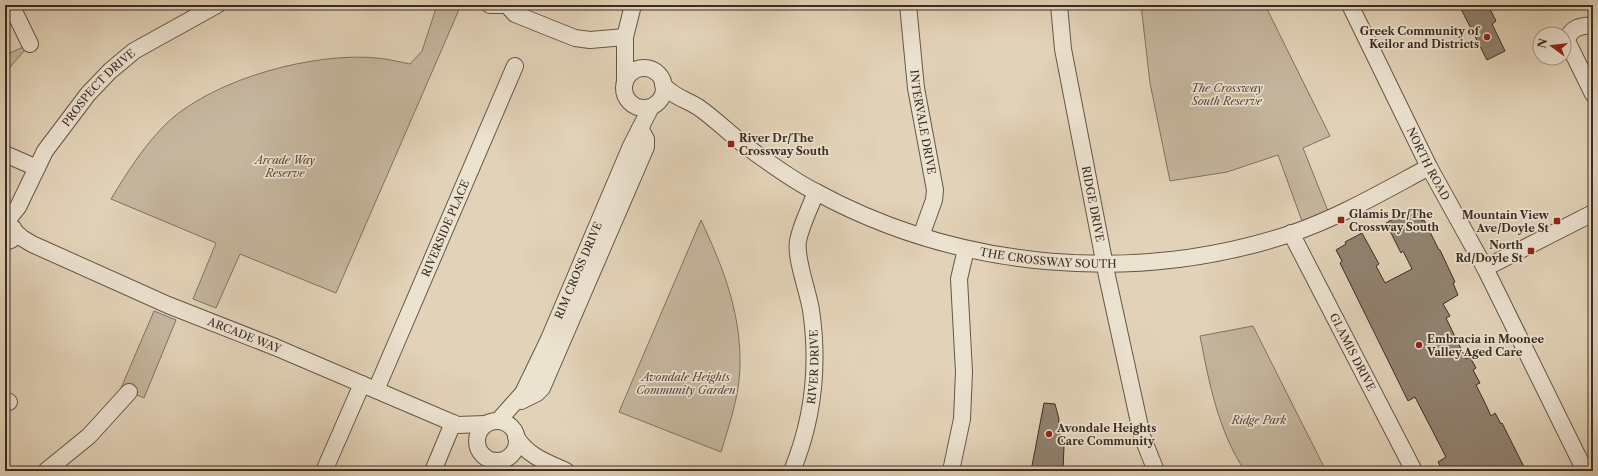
<svg xmlns="http://www.w3.org/2000/svg" width="1598" height="476" font-family="'Libre Caslon Text',serif">
<style>
.green{fill:#c5b69e;stroke:#807161}
.building{fill:#918270;stroke:#3a2c24}
.lines{fill:none;stroke-linecap:round;stroke-linejoin:round}
.minor-casing{stroke:#645649;stroke-width:18}
.minor{stroke:#ece2d0;stroke-width:16}
.poi-dot{fill:#8f2418;stroke:#ece2d0;stroke-width:1.5}
.labels{text-anchor:middle;dominant-baseline:central;stroke-width:3.5;stroke-linejoin:round;paint-order:stroke}
.poi-label{font-size:11px;font-weight:bold;fill:#3a2c24;stroke:#ece2d0;text-anchor:start}
.park-label{font-size:11px;font-style:italic;fill:#56483c;stroke:#ece2d0}
.street-label{font-size:11px;fill:#3a2c24;stroke:#ece2d0}
</style>
<rect width="100%" height="100%" fill="#e2d2b7"/>
<filter id="stains"><feTurbulence type="fractalNoise" baseFrequency=".005" numOctaves="4"/><feColorMatrix values="0 0 0 0 .2 0 0 0 0 .09 0 0 0 0 .02 0 0 0 .5 -.17"/></filter>
<radialGradient id="worn" r=".72"><stop offset=".6" stop-color="#630" stop-opacity="0"/><stop offset="1" stop-color="#630" stop-opacity=".3"/></radialGradient>
<path class="green" d="M437,5H461L336,293L240,254L216,308L193,299L216,243L111,199C128,171 145,144 169,121C217,78 314,52 377,58C388,59 400,62 410,64L422,51Z
M1141,5H1265L1330,136L1303,148L1328,211L1302,221L1278,155L1227,172L1170,181L1150,83Z
M30,44L5,73V55Z
M701,220C722,265 740,310 740,360C741,391 730,422 721,452L619,412Z
M154,311L176,320L144,398L121,388Z
M1253,326L1326,471H1245C1218,431 1209,382 1200,336Z"/>
<path class="building" d="M1459,5H1488L1496,21L1492,24L1505,51L1487,60Z
M1415,209L1422,221L1424,220L1439,250H1440L1455,282L1453,283L1458,295L1443,304L1450,316L1446,318L1466,359L1470,357L1476,368L1473,370L1480,383L1476,385L1486,405L1491,416L1495,413L1501,424L1502,423L1526,471H1443L1438,462L1446,457L1415,397L1408,401L1340,263L1342,261L1336,250L1346,244L1345,242L1362,233L1379,264L1376,266L1385,283L1412,269L1403,251L1401,253L1386,223L1404,213L1405,215Z
M1044,403L1055,404L1059,419L1058,428L1064,446L1063,471H1031Z"/>
<g class="lines">
<defs>
<g id="minor">
<path d="M11,5L30,44"/>
<path d="M490,5H507"/>
<path d="M507,5L515,14L575,38L590,40L625,37"/>
<path id="s1" d="M908,5L916,88L935,190L934,200L921,236"/>
<path id="s2" d="M1059,5L1063,49L1107,276L1142,436L1156,471"/>
<path id="s3" d="M1350,5L1429,167L1485,268L1585,471"/>
<path d="M1593,25C1581,26 1570,27 1567,41L1593,94"/>
<circle cx="644" cy="88" r="20"/>
<path d="M625,82V37L633,5"/>
<path id="s4" d="M663,85C674,97 685,99 698,107C714,118 728,132 743,144C767,161 790,179 816,192C960,270 1134,285 1290,234C1338,218 1384,191 1429,167"/>
<path d="M5,154L37,168"/>
<path id="s5" d="M5,223L18,207L45,151L88,94L110,71L134,51L217,5"/>
<path id="s6" d="M13,230L22,238L32,244L168,305L275,347L453,423L457,425L486,424"/>
<path id="s7" d="M1291,233L1414,471"/>
<path d="M5,242L11,240L14,234L13,228L8,225"/>
<path d="M1485,268L1593,213"/>
<path id="s8" d="M376,390L515,66"/>
<path d="M5,400L9,402"/>
<path d="M521,401L537,393L542,388L646,147V139L640,128"/>
<path id="s9" d="M498,421L523,393L549,339L631,146L651,107"/>
<circle cx="497" cy="441" r="20"/>
<path d="M516,437C528,456 546,462 566,471"/>
<path d="M46,471L89,436L129,392"/>
<path d="M324,471L362,384"/>
<path d="M433,471L453,423"/>
<path id="s10" d="M792,471C813,420 819,364 811,310C808,291 795,258 798,241C801,225 810,208 816,192"/>
<path d="M951,471L962,419L964,372L959,279L966,249"/>
</g>
</defs>
<use href="#minor" class="minor-casing"/>
<use href="#minor" class="minor"/>
</g>
<g class="poi-dot">
<circle cx="1487" cy="37" r="4"/>
<rect x="727" y="140" width="8" height="8" rx="2"/>
<rect x="1337" y="216" width="8" height="8" rx="2"/>
<rect x="1553" y="217" width="8" height="8" rx="2"/>
<rect x="1527" y="247" width="8" height="8" rx="2"/>
<circle cx="1419" cy="345" r="4"/>
<circle cx="1049" cy="434" r="4"/>
</g>
<g class="labels">
<g class="poi-label">
<text x="1479" y="31" text-anchor="end">Greek Community of<tspan x="1479" dy="13">Keilor and Districts</tspan></text>
<text x="739" y="138">River Dr/The<tspan x="739" dy="13">Crossway South</tspan></text>
<text x="1349" y="214">Glamis Dr/The<tspan x="1349" dy="13">Crossway South</tspan></text>
<text x="1549" y="215" text-anchor="end">Mountain View<tspan x="1549" dy="13">Ave/Doyle St</tspan></text>
<text x="1523" y="245" text-anchor="end">North<tspan x="1523" dy="13">Rd/Doyle St</tspan></text>
<text x="1427" y="339">Embracia in Moonee<tspan x="1427" dy="13">Valley Aged Care</tspan></text>
<text x="1057" y="428">Avondale Heights<tspan x="1057" dy="13">Care Community</tspan></text>
</g>
<g class="park-label">
<text x="1227" y="88">The Crossway<tspan x="1227" dy="13">South Reserve</tspan></text>
<text x="285" y="160">Arcade Way<tspan x="285" dy="13">Reserve</tspan></text>
<text x="686" y="377">Avondale Heights<tspan x="686" dy="13">Community Garden</tspan></text>
<text x="1259" y="420">Ridge Park</text>
</g>
<g class="street-label">
<text stroke="none"><textPath href="#s5" startOffset="166">PROSPECT DRIVE</textPath></text>
<text stroke="none"><textPath href="#s1" startOffset="118">INTERVALE DRIVE</textPath></text>
<text stroke="none"><textPath href="#s3" startOffset="177">NORTH ROAD</textPath></text>
<text stroke="none"><textPath href="#s2" startOffset="202">RIDGE DRIVE</textPath></text>
<text stroke="none"><textPath href="#s8" startOffset="176">RIVERSIDE PLACE</textPath></text>
<text stroke="none"><textPath href="#s4" startOffset="431">THE CROSSWAY SOUTH</textPath></text>
<text stroke="none"><textPath href="#s9" startOffset="172">RIM CROSS DRIVE</textPath></text>
<text stroke="none"><textPath href="#s6" startOffset="255">ARCADE WAY</textPath></text>
<text stroke="none"><textPath href="#s7" startOffset="134">GLAMIS DRIVE</textPath></text>
<text stroke="none"><textPath href="#s10" startOffset="107">RIVER DRIVE</textPath></text>
</g>
</g>
<rect width="1598" height="476" fill="none" stroke="#e2d2b7" stroke-width="20"/>
<rect x="6" y="6" width="1586" height="464" fill="none" stroke="#3a2c24" stroke-width="2"/>
<rect x="10" y="10" width="1578" height="456" fill="none" stroke="#3a2c24"/>
<g transform="translate(1552 46) rotate(285)"><circle r="19" fill="#ece2d0" stroke="#a5998b"/>
<path d="M0-3L7 15L0 10L-7 15Z" fill="#8f2418"/>
<text y="-6" font-size="11" font-weight="bold" text-anchor="middle" fill="#3a2c24">N</text>
</g>
<rect width="100%" height="100%" filter="url(#stains)"/>
<rect width="100%" height="100%" fill="url(#worn)"/>
</svg>
